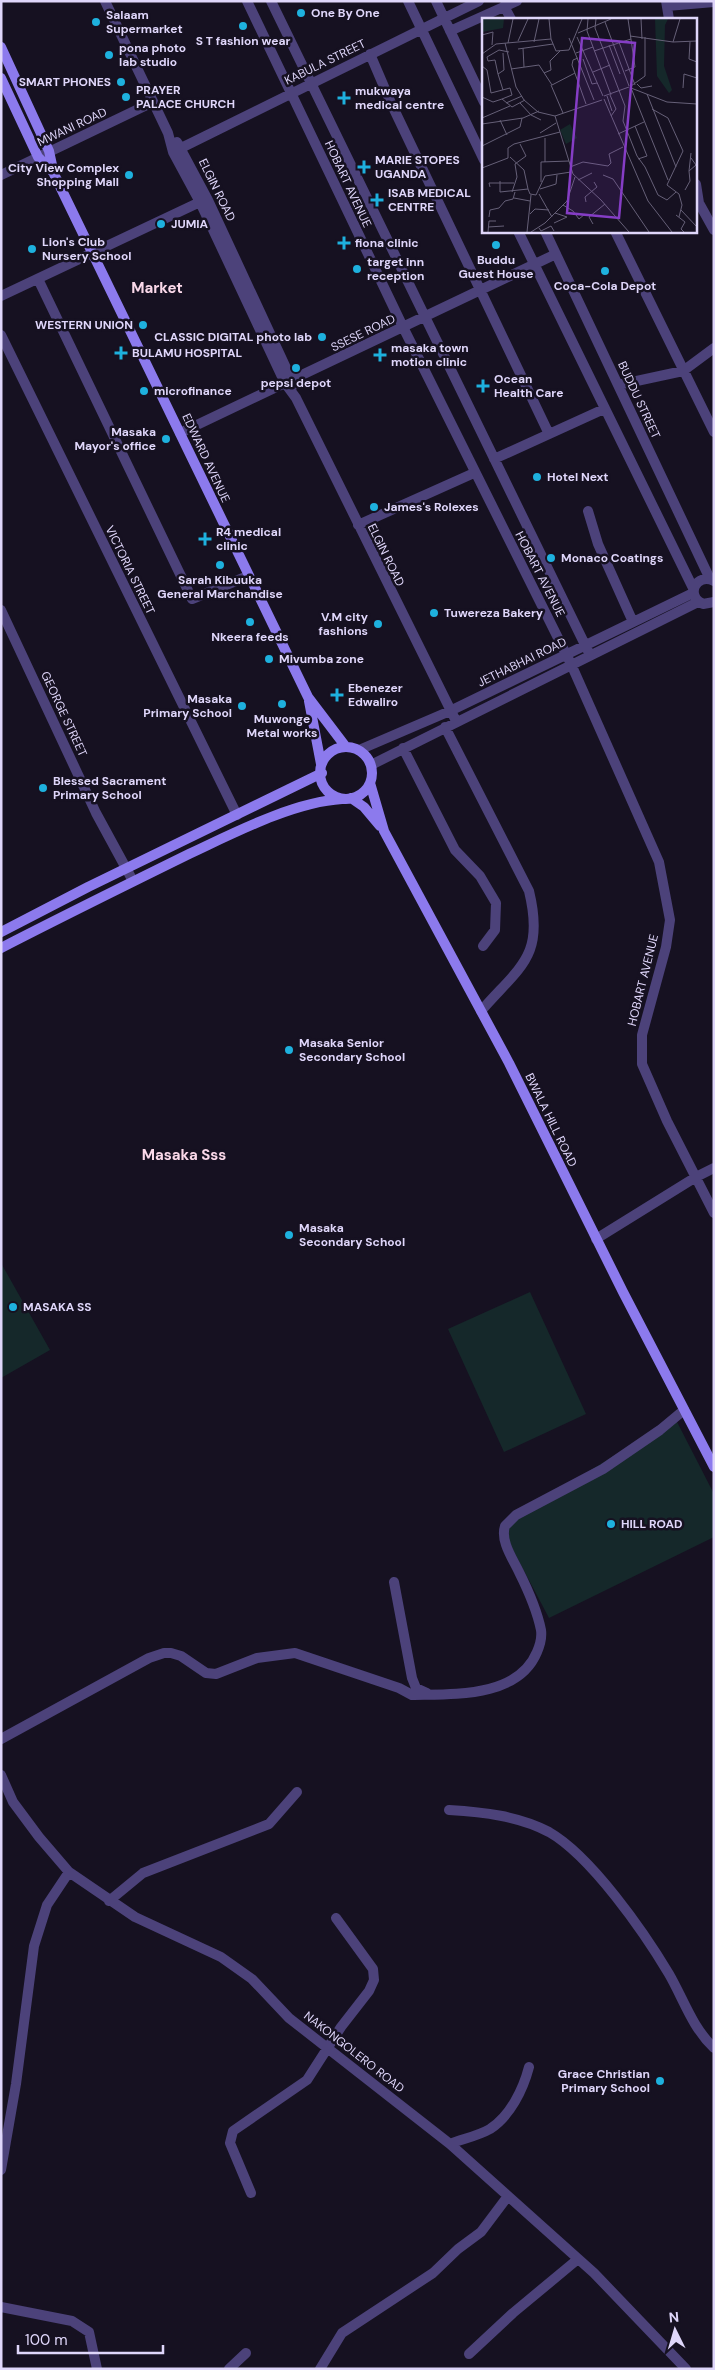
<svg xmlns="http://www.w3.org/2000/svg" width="715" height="2370" font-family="'DM Sans',sans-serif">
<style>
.garden{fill:#15282a}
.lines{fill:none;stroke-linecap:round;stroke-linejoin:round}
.street{stroke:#4c427a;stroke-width:10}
.secondary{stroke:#8c7aed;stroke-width:10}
.poi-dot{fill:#1eb1de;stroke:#161121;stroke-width:2}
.labels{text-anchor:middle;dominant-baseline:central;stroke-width:5;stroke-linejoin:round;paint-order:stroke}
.poi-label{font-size:12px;font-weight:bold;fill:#dfd6fa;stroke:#161121;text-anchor:start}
.street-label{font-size:12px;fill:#dfd6fa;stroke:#161121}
.quarter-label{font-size:15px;font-weight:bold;fill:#fad8e9;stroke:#161121}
.inset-road{fill:none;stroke:#666078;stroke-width:1}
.view{fill:#853dc5;fill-opacity:0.15;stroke:#853dc5;stroke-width:2.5}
.inset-edge{fill:none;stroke:#dfd6fa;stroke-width:2.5}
</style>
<rect width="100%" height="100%" fill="#161121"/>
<path class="garden" d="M1,1263L50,1350L1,1378Z
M530,1292L586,1414L504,1452L448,1329Z
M675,1418L714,1494V1537L549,1618L503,1531L513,1518Z"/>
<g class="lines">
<path class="street" d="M105,1L168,133L173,152L200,202L285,383L296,398L456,721
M247,1L403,327L571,664L659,862L670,920L666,947L642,1035V1064L667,1121L714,1213
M271,1L590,655
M408,1L484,160
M436,1L484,102
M666,1L669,19
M504,6L511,19
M667,6L714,2
M450,31L517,1
M370,54L391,103L549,434
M177,142L208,200L294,385
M173,152L479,1
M1,175L153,102
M696,184L699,203L714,230
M518,231L693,588
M545,231L710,579
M615,231L714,432
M38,279L192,599L248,576
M1,296L200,202
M1,335L237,815
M618,385L683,371L714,348
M180,433L556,254
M494,459L604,409
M588,511L598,544L633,622
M358,525L474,473
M714,581C696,572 685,596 703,604L714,602
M1,610L96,813L133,881
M445,727L529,891C545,957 520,966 481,1011
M403,748L455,850L480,876L496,903L495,930L483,946
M359,750L450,711L693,593
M371,765L698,602
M596,1239L696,1177L714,1168
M394,1582L412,1678L416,1688L427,1693
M1,1739L149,1658L164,1653H171L181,1656L206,1673L216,1674L257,1658L295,1653L399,1688L412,1695C453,1694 518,1698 537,1652C540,1645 542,1637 541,1630C537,1610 528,1590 519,1572C513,1559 500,1541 505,1526L516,1515L603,1469L660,1430L684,1410
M1,1775L13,1802L39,1837L69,1872L135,1917L221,1957L252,1979L289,2018L450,2144L594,2273L686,2369
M449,1810C483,1812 519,1816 549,1832C591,1856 644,1932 669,1974C684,2000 692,2027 714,2048
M109,1901L143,1873L269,1824L297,1792
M450,2144C462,2139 478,2136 490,2129C510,2116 523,2090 529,2067
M1,2170L16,2084L34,1946L47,1905L69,1872
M251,2193L230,2143L233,2131L307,2080L341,2027L369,1991L374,1980L373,1969L336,1918
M1,2307L72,2321L89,2332L97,2369
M469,2354L513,2313L578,2259
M229,2369L246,2353
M320,2369L342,2333L433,2273L458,2249L481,2232L508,2196"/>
<path class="secondary" d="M1,47L49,151L54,174L308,697L346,747
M1,78L38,157L54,173
M309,701L321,764
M320 773a26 26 0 1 1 52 0a26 26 0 1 1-52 0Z
M370,783L384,831L509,1063L623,1292L714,1467
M351,798L364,807L380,826
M1,932L88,887L322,773
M1,948C63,916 126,885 189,854C234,833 293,802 342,799"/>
</g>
<g class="poi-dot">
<circle cx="301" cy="13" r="5"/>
<circle cx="96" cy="22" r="5"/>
<circle cx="243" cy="26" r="5"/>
<circle cx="109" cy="55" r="5"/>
<circle cx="121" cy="82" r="5"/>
<circle cx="126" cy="97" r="5"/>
<path d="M341.5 90.5h5v5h5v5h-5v5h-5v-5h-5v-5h5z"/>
<path d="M361.5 159.5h5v5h5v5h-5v5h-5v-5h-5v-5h5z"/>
<circle cx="129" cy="175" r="5"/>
<path d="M374.5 192.5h5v5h5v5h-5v5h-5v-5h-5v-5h5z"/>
<circle cx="161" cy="224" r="5"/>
<path d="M341.5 235.5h5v5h5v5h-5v5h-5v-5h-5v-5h5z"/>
<circle cx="496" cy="245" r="5"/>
<circle cx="32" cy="249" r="5"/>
<circle cx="357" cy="269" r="5"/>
<circle cx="605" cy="271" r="5"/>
<circle cx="143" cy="325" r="5"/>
<circle cx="322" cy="337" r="5"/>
<path d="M118.5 345.5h5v5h5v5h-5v5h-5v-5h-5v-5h5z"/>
<path d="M377.5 347.5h5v5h5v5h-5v5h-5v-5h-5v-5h5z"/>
<circle cx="296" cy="368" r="5"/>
<path d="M480.5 378.5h5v5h5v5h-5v5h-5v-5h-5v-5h5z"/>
<circle cx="144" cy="391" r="5"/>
<circle cx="166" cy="439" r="5"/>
<circle cx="537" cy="477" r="5"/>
<circle cx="374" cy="507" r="5"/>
<path d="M202.5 531.5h5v5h5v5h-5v5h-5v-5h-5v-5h5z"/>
<circle cx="551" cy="558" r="5"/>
<circle cx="220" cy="565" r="5"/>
<circle cx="434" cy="613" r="5"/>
<circle cx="250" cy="622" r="5"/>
<circle cx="378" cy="624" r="5"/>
<circle cx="269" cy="659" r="5"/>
<path d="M334.5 687.5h5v5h5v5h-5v5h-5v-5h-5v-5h5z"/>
<circle cx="282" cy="704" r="5"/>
<circle cx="242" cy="706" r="5"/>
<circle cx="43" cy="788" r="5"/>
<circle cx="289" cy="1050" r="5"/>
<circle cx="289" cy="1235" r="5"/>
<circle cx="13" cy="1307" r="5"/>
<circle cx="611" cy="1524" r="5"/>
<circle cx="660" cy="2081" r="5"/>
</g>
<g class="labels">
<g class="poi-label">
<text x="311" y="13">One By One</text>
<text x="106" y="15">Salaam<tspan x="106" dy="14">Supermarket</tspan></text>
<text x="243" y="41" text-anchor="middle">S T fashion wear</text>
<text x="119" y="48">pona photo<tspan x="119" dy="14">lab studio</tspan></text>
<text x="111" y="82" text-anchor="end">SMART PHONES</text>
<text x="136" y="90">PRAYER<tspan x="136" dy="14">PALACE CHURCH</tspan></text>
<text x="355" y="91">mukwaya<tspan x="355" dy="14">medical centre</tspan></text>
<text x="375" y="160">MARIE STOPES<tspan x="375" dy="14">UGANDA</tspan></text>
<text x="119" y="168" text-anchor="end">City View Complex<tspan x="119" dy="14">Shopping Mall</tspan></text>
<text x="388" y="193">ISAB MEDICAL<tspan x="388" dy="14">CENTRE</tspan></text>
<text x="171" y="224">JUMIA</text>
<text x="42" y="242">Lion's Club<tspan x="42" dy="14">Nursery School</tspan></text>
<text x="355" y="243">fiona clinic</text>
<text x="496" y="260" text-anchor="middle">Buddu<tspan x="496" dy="14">Guest House</tspan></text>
<text x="367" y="262">target inn<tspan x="367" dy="14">reception</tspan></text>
<text x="605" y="286" text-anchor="middle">Coca-Cola Depot</text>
<text x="133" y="325" text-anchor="end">WESTERN UNION</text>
<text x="312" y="337" text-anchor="end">CLASSIC DIGITAL photo lab</text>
<text x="391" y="348">masaka town<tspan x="391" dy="14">motion clinic</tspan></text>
<text x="132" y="353">BULAMU HOSPITAL</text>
<text x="494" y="379">Ocean<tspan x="494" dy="14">Health Care</tspan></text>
<text x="296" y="383" text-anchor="middle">pepsi depot</text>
<text x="154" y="391">microfinance</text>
<text x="156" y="432" text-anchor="end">Masaka<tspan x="156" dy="14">Mayor's office</tspan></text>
<text x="547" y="477">Hotel Next</text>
<text x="384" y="507">James's Rolexes</text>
<text x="216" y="532">R4 medical<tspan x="216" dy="14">clinic</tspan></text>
<text x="561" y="558">Monaco Coatings</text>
<text x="220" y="580" text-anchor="middle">Sarah Kibuuka<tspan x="220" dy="14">General Marchandise</tspan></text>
<text x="444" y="613">Tuwereza Bakery</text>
<text x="368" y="617" text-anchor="end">V.M city<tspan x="368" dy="14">fashions</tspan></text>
<text x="250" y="637" text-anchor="middle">Nkeera feeds</text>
<text x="279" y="659">Mivumba zone</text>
<text x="348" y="688">Ebenezer<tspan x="348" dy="14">Edwaliro</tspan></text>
<text x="232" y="699" text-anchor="end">Masaka<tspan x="232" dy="14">Primary School</tspan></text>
<text x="282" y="719" text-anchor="middle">Muwonge<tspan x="282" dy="14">Metal works</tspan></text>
<text x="53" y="781">Blessed Sacrament<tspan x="53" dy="14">Primary School</tspan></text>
<text x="299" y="1043">Masaka Senior<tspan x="299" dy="14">Secondary School</tspan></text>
<text x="299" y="1228">Masaka<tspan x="299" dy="14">Secondary School</tspan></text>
<text x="23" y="1307">MASAKA SS</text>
<text x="621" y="1524">HILL ROAD</text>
<text x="650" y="2074" text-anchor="end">Grace Christian<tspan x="650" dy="14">Primary School</tspan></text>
</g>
<g class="street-label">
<text transform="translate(325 62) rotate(-26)">KABULA STREET</text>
<text transform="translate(72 127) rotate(-25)">MWANI ROAD</text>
<text transform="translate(348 184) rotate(65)">HOBART AVENUE</text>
<text transform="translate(217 190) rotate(64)">ELGIN ROAD</text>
<text transform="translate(363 333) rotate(-26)">SSESE ROAD</text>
<text transform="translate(639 400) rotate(65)">BUDDU STREET</text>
<text transform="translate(206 458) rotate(65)">EDWARD AVENUE</text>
<text transform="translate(386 555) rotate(64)">ELGIN ROAD</text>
<text transform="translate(130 570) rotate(64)">VICTORIA STREET</text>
<text transform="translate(540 574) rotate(63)">HOBART AVENUE</text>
<text transform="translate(522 662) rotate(-26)">JETHABHAI ROAD</text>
<text transform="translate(64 714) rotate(65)">GEORGE STREET</text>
<text transform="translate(643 980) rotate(-76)">HOBART AVENUE</text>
<text transform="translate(551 1120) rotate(64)">BWALA HILL ROAD</text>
<text transform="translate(354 2052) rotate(38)">NAKONGOLERO ROAD</text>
</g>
<g class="quarter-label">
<text x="157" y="288">Market</text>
<text x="184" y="1155">Masaka Sss</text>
</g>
</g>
<g transform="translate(482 18)">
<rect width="215" height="215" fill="#161121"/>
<path d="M0,1H22L21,10L0,14Z" fill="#15282a"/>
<path d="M173,1H186L183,7L182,48L190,72L187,75L175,58Z" fill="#15282a"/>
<path d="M88,106L95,120L84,126L78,112Z" fill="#15282a"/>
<path class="inset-road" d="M106,1L105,13L129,77M114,1L113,10L143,88L141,103L155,138L163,149L176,177L185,182L194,174M159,1L160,21M123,4L147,68M96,15L129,1M0,17L11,14L10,27M148,18L191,24L215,23M95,19L121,78M87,20L112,82M69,21L74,33L87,32L100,1M36,23L46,1M52,24L57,1M137,24L153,67M191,24L198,1M208,24L207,41L215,44M23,25L34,69L42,82L56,94L73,98L120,82M26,25L31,1M127,27L138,56M41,30L42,49M36,31L71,26M112,33L149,21M21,35L22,52L16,56L13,42L6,43L5,39L17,32L27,34M94,35L111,29M0,36L14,26L69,21L67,1M96,40L91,42L90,47L104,86M101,41L110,66L115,65M0,48L5,52L9,75L28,70L30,77L20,81L30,89L43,82M29,51L57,47L70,67L93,55M143,53L153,49L146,1M111,54L128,47M62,55L69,52L68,43L78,33M16,56L21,72M155,66L159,70L170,68M69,67L81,95M149,68L163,58V19M149,70L186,162M149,70L185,84L215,86M201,70L202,56L215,60M165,76L194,149M128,77L134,91L129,98M122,78L147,69M125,78L130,93M0,79L11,84L20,81M122,81L166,183L190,214M24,85L40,78M38,85L49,97L59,102M170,91L186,100L201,133L185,167L197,176L200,187L197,199M73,98L91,156L119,182L147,214M0,100L28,88M18,102L25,117M0,106L41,100L57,93M153,108L165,138L156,141M58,115L74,105M136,116L162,104M0,128L38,109L40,100M28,139L42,152L46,171M63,144V120M88,149L101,144L126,148L129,145L127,136L141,129M0,150L26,140V130L32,126L78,114M207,153L209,135M121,157L131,161L167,214M96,162L110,155M18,163V174L46,171L48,176L54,177L63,158L89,154M59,164V144L87,143M8,169L7,165H32M58,171L74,166L75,157M203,172L208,163L207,153L214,147L209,140M30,174L35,159L33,146L44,138L38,126M57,176L70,199M32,180L48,183M104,184L103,179L115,169L112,164M81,187L91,193L97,201L103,196M199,192L215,209M48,196L53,191L67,192M194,197L203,204L199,211L202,214M7,199L8,192L17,190L23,183L31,181L33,174M72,205L85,199L73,195M111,206L107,199L123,186M6,209L22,208M57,210L59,213L69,208L72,213M6,214L7,203H14M45,214L49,177M49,214L63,205L85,183L93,159"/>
<path class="view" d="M100,20L153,25L137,200L85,195Z"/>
<rect width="215" height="215" class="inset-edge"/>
</g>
<rect width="715" height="2370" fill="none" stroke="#dfd6fa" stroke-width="5"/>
<g transform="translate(675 2330) rotate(355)" stroke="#161121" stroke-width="4" paint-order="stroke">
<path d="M0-4L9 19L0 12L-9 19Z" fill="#dfd6fa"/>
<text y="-8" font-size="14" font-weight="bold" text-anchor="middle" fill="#dfd6fa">N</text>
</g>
<path d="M18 2345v8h145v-8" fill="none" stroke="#dfd6fa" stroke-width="2.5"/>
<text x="25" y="2345" font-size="15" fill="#dfd6fa" stroke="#161121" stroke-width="4" paint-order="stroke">100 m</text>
</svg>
